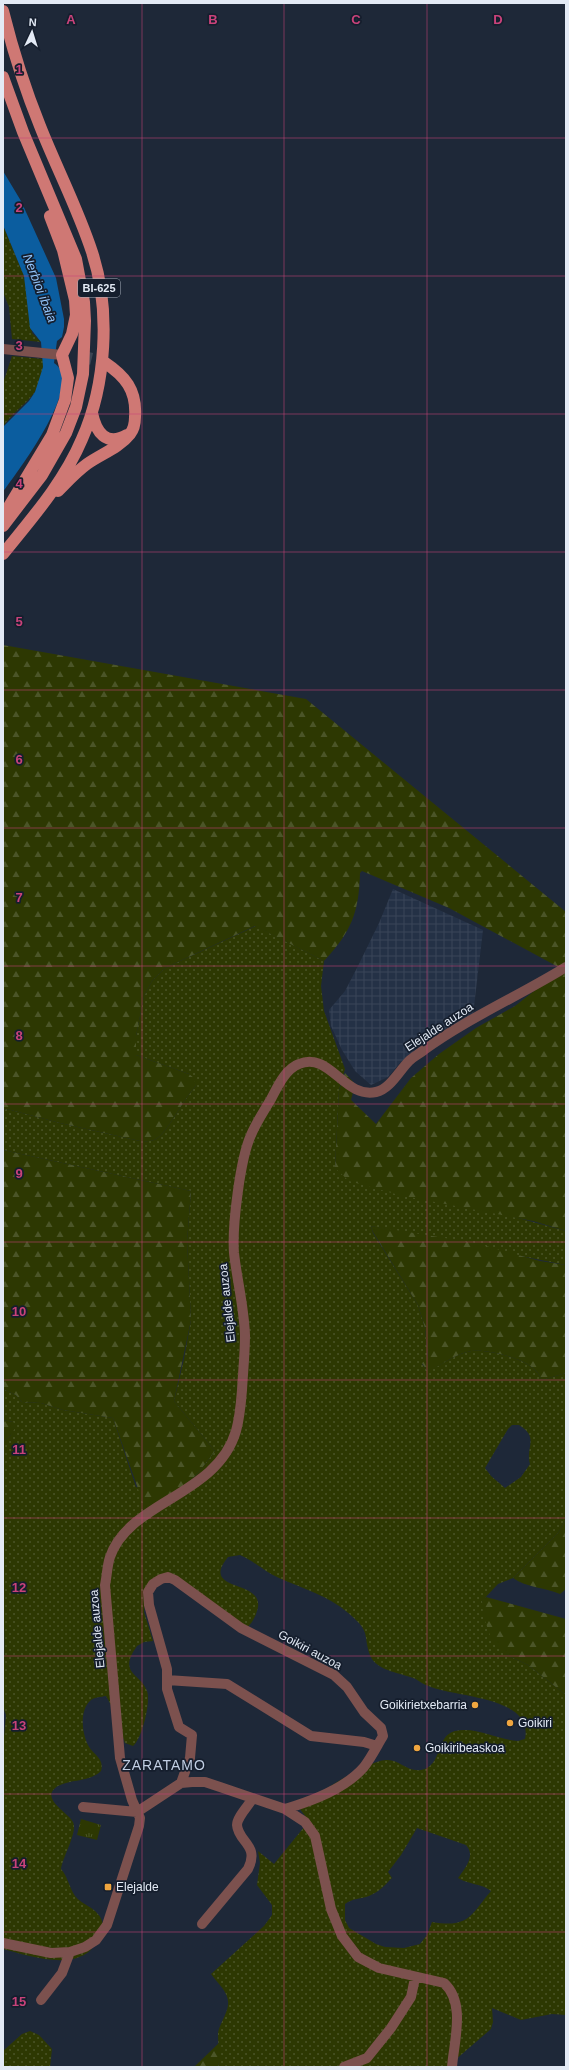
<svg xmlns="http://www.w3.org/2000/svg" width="569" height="2070" font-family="Arial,sans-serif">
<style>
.industrial{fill:url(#industrial-grid)}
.grass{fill:url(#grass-dots);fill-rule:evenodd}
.forest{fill:url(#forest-firs)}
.park{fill:url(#park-tufts)}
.water{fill:#0b5d9f}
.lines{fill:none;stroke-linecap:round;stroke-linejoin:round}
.major-tunnel{stroke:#3c4554;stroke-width:12;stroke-dasharray:12 6;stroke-linecap:butt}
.minor{stroke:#7c514e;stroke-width:10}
.major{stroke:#cf7874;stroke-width:12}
.grid{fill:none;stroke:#c9427a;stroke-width:1;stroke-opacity:0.55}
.poi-dot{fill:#f0a63f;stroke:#151e2d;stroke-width:1.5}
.labels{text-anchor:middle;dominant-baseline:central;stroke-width:3.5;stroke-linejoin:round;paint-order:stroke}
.shield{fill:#151e2d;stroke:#a5adb9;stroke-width:1}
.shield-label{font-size:11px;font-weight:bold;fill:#e3eaf5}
.street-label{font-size:12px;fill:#e3eaf5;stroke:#151e2d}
.poi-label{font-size:12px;fill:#e3eaf5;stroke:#151e2d;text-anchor:start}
.water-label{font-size:13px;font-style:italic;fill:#91c4fb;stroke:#151e2d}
.quarter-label{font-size:14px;letter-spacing:1px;fill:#c1cee3;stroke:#151e2d}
.grid-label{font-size:13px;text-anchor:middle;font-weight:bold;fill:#c9427a;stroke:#151e2d;stroke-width:3.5;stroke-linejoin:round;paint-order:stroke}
</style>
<defs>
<pattern id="industrial-grid" width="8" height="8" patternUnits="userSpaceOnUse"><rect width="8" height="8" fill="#243146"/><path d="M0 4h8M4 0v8" fill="none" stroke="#394558"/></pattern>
<pattern id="grass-dots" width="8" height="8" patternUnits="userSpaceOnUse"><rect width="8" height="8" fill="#2d3802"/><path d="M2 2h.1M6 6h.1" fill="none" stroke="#4b5528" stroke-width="1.8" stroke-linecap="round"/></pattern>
<pattern id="forest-firs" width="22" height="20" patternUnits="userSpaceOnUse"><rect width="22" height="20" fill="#2d3802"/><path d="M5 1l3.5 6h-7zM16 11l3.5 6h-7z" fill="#4b5528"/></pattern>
<pattern id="park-tufts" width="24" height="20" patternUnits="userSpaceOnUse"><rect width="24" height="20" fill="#2d3802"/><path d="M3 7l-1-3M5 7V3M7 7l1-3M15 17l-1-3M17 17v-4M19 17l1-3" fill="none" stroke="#4b5528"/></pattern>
</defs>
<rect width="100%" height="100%" fill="#1e2838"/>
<path class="industrial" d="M393,889L483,930L473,1015L430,1037L399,1064L388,1077L371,1085L355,1071L342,1050L331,1026L329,1010L345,991L358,966L379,923Z"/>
<path class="grass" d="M3,225L24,276L32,333L41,342L12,339L9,307L3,292Z
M12,356L43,359C45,398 19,402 3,427V383Z
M256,926L324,961L321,986L324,1011L345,1069L339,1090L335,1168L566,1231V1265L371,1226L373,1233L418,1305L425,1328L428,1359L422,1364L428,1371C441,1365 454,1355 467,1352C483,1347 524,1358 535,1370C538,1372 540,1377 542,1380L566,1373V1519L558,1533L513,1578L498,1584L482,1601L507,1655L528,1665L566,1695V2015L552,2014L521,2020L492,2008L493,2022L491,2029L447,2067H218C220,2055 218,2045 218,2033C219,2027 223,2020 225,2015C234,1996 222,1989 211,1974L264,1926L272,1915V1905L257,1885L260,1863L258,1851L274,1864L309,1821L296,1804L305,1802C323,1791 367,1761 386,1760C399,1759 407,1772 421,1770C443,1766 435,1736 455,1731C476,1726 498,1740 518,1741L525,1739C534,1695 452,1698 426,1685C421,1683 417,1679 413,1678C400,1673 380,1671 372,1659C367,1651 367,1641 365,1633C362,1624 354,1618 347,1612C328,1596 302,1588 279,1578C265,1572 254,1561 240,1555L228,1557C198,1594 268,1578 257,1611C255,1618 251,1625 245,1629L168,1574L146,1592L144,1612L153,1641L144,1642L137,1646C117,1674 141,1673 147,1691C151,1702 142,1739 133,1746L125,1743L112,1707L106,1696C101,1697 95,1697 91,1700C79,1710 82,1733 88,1745C92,1754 105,1758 101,1771C90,1782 71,1779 58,1786C38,1798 69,1813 73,1822C78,1832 63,1856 61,1869C68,1877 69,1887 75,1896C82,1905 98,1908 102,1921C104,1926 100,1933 98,1938C85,1975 29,1956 3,1949V1747L6,1715L3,1707C3,1694 6,1624 3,1619V1442L11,1435L13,1422L3,1420V1389L16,1395L22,1402L41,1403L63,1410L113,1418L136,1487L174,1496L198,1473L215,1451L174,1401L184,1359L191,1320L187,1241L191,1191L3,1150V1110L7,1109L60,1123L140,1141C146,1141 151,1142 156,1139C169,1131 183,1099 196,1086L189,1074L136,1055V1036L144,996L152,981L165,968ZM512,1425H519C540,1438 525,1447 530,1464L521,1477L505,1488L491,1476L485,1468L508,1429ZM417,1828L466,1845C476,1856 465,1868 458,1878C469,1885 481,1883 491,1891C470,1916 469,1928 432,1922L427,1935L420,1944L404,1948L385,1947L376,1944L349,1928L345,1920V1904C353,1898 361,1899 369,1896C379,1892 385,1885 392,1878L388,1872L401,1855Z
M30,2031L39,2035L52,2049L50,2067H3V2051L22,2034Z"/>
<path class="forest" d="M3,645L306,699L566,912V1231L533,1221L399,1195L349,1181L335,1168L339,1090L345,1073L355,1084L351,1100L376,1124L411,1078L439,1054L476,1028L515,1006L562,969L449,908L362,871L360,873C359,913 351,932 324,961L255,926L165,968L152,981L144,996L136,1036V1055L189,1074L194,1078L196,1086C183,1099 169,1131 156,1139C151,1142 146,1141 140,1141L60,1123L7,1109L3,1110Z
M3,1150L191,1191L187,1241L191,1320L174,1401L215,1451L198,1473L174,1496L147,1514L113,1418L63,1410L41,1403L22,1402L16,1395L3,1389Z
M371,1226L475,1243L540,1261L566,1265V1373L542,1380C540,1377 538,1372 535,1370C524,1358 483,1347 467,1352C454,1355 441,1365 428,1372L422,1363L428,1358L425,1328L418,1305L373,1232Z
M3,1420L13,1422L16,1426L11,1435L3,1442Z
M566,1519V1589L560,1594C544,1587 527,1588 513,1578L558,1533Z
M486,1597L566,1619V1695L528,1665L507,1655L491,1638L483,1615L482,1600Z
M219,2043L220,2056L218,2067H194Z"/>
<path class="park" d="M81,1819L101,1825L97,1840L77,1835Z"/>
<path class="water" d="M3,171L21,201L56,278L64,319V327L62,337L57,341L54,363C86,383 17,472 3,492V427L29,401L35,392L43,367L41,342L30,328L24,276L3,225Z"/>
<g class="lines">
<path class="major-tunnel" d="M80,356L104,362"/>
<path class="minor" d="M3,349L62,355
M167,1680L227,1684L311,1736L364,1742L377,1746
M181,1783L190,1758L192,1735L179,1727L167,1689V1669L149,1605L148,1592L153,1584L161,1579L168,1577L175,1580L241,1628L334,1675L347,1687L364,1712L381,1728L383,1736C377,1746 371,1758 364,1767C345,1789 312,1801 285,1809
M83,1807L137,1812L181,1783L192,1782H205L220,1787L285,1809L305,1822L315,1836L331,1909L342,1936L358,1957L379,1968L444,1983C466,2003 454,2041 452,2067
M202,1924L248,1869C260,1845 238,1842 237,1825C237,1817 249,1805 253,1798
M3,1943L51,1953L70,1952L85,1947L96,1940L107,1925L139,1826L140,1818L132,1800L120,1758L105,1585C107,1576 107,1566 110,1557C129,1501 217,1496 236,1431C240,1417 241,1403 242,1390C243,1372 245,1353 245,1335C244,1307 237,1280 234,1253C232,1227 240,1159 251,1135C256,1123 264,1111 271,1099C277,1088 285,1069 299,1064C330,1051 344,1099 376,1092C390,1089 399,1071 409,1061C413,1057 419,1054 424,1050C468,1018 519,996 566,967
M41,2000L62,1973L70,1952
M344,2067L367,2058L391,2028L411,1997L415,1978"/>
<path class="major" d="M3,11C13,51 25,89 40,126C57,169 78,209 92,252C111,310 106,385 82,439C64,482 32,518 3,554
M3,77L23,132L76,259L84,302L85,321L83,374L76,407L66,433L42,475L3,526
M92,413C96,432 106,447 127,435
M58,491C67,482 76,472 87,464C101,454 119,448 130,434C134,429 135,423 135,417C137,390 125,376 104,362
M5,513L52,435L65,400L68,378L62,355L72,334L76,315L75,300L63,250L50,216"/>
</g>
<path class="grid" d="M142,3V2067M284,3V2067M427,3V2067M3,138H566M3,276H566M3,414H566M3,552H566M3,690H566M3,828H566M3,966H566M3,1104H566M3,1242H566M3,1380H566M3,1518H566M3,1656H566M3,1794H566M3,1932H566"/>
<g class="poi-dot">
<circle cx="475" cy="1705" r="4"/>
<circle cx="510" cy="1723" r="4"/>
<circle cx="417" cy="1748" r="4"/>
<rect x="104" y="1883" width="8" height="8" rx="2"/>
</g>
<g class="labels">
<rect class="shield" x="78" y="279" width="42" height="18" rx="3"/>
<g class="shield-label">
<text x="99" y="288">BI-625</text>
</g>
<g class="street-label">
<text transform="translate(439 1027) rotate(-33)">Elejalde auzoa</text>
<text transform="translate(227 1303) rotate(-96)">Elejalde auzoa</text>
<text transform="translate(97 1629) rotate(-95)">Elejalde auzoa</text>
<text transform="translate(310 1650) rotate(28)">Goikiri auzoa</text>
</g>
<g class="poi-label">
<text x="467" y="1705" text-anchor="end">Goikirietxebarria</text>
<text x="518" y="1723">Goikiri</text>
<text x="425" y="1748">Goikiribeaskoa</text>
<text x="116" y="1887">Elejalde</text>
</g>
<g class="water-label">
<text transform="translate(40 288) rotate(69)">Nerbioi ibaia</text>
</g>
<g class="quarter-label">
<text x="164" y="1765">ZARATAMO</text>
</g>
</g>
<g class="grid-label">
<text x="71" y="24">A</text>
<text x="213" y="24">B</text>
<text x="356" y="24">C</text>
<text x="498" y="24">D</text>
<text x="19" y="74">1</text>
<text x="19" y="212">2</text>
<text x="19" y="350">3</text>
<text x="19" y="488">4</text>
<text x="19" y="626">5</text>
<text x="19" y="764">6</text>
<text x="19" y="902">7</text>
<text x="19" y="1040">8</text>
<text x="19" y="1178">9</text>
<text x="19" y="1316">10</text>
<text x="19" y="1454">11</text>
<text x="19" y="1592">12</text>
<text x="19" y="1730">13</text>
<text x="19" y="1868">14</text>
<text x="19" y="2006">15</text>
</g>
<rect width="569" height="2070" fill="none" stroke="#e3eaf5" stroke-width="8"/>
<g transform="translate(32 32) rotate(4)" stroke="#151e2d" stroke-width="3" paint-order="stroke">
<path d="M0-3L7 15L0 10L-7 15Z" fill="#e3eaf5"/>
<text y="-6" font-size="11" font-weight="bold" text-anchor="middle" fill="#e3eaf5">N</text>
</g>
</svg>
